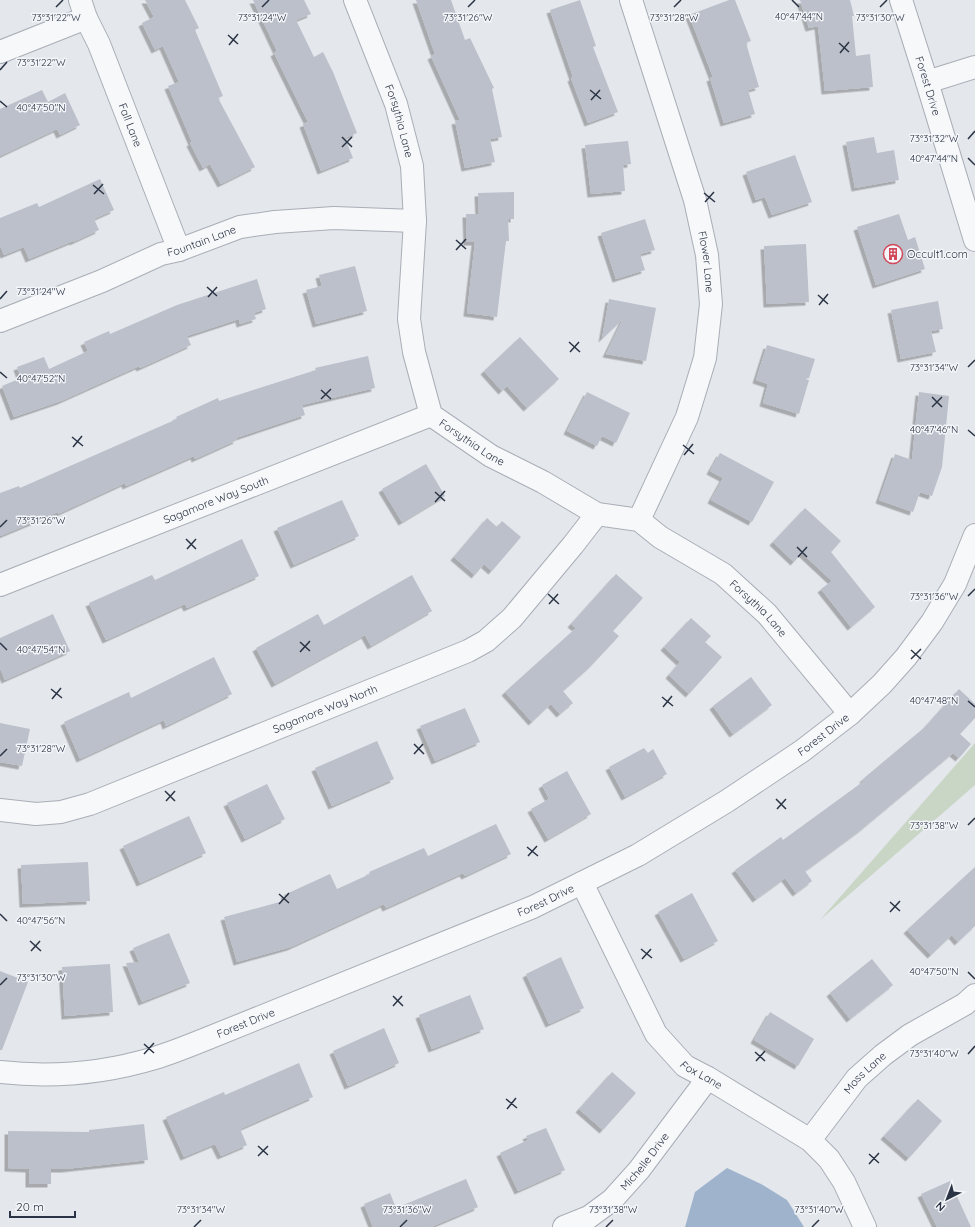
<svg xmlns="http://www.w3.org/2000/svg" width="975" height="1227" font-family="Quicksand,sans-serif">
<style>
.green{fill:#c9d6c5}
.water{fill:#9fb4cc}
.building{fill:#bbc0ca;filter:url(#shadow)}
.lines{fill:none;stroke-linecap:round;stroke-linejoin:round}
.minor-casing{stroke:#a9aeb7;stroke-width:24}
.minor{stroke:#f7f8fa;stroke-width:22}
.ticks{fill:none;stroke:#2b3445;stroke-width:1.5}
.labels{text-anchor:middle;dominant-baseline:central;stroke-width:3;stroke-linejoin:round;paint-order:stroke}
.street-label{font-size:11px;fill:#2b3445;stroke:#f4f6f9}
.poi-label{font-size:11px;fill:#2b3445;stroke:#f4f6f9;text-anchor:start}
.ticks-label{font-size:10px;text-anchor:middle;fill:#2b3445;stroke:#f4f6f9;stroke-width:3;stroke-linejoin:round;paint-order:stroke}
</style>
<defs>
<filter id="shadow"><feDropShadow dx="-3.5" dy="3.5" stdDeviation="0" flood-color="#0004"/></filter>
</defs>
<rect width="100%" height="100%" fill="#e4e7ec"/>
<path class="green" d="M975,743V785L820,920Z"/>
<path class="water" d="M727,1168L761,1184L787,1200L804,1227H685L695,1192Z"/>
<path class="building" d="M145,0H185L199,28L195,30L223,96L218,98L255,167L221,184L210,164L203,168L190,143L192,142L168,86L179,82L163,46L155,50L142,23L154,17Z
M253,0H304L311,14L296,20L314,57L323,52L333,72L357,133L345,138L353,158L321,171L303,124L308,122L274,53L277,51Z
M416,0H451L465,40L470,38L494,88L492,89L502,137L490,139L495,162L465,168L455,121L460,120L431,56L435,54Z
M580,0L596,46L593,47L618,112L588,123L571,78L573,77L550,10Z
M729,0H735L751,41L746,43L759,87L748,90L755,114L724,123L710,78L713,77L689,15Z
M800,0H850L854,16H852L856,56L870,54L873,87L825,91L818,26L809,28Z
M42,90L48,102L65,93L80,125L60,135L57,129L0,156V109Z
M874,137L877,153L894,150L899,180L855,188L846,142Z
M628,141L631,164L623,165L625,191L591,194L585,145Z
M795,155L812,202L772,215L765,197L756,200L746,172Z
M100,179L114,210L94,219L99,230L73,242V241L29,259L24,247L4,255L0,245V218L37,203L39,207Z
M514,192V219H508L509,241H506L497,317L467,313L475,242H467L466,214H479L478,193Z
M899,214L908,240L915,237L925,269L876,285L857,227Z
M645,219L655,250L640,254L645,270L616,279L601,233Z
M806,244L809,302L767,304L764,246Z
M355,266L367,311L316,324L306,290L322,286L319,275Z
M257,279L266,309L254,313L256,319L240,324L239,319L187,336L191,345L140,368L139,366L61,401L14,417L2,386L21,378L17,367L44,357L49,369L88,351L84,342L109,331L110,334L177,305Z
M609,299L656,308L646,361L606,354L623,319L602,339Z
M938,301L943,329L931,331L936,352L901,359L891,310Z
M520,337L559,379L527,408L507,386L502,391L484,371Z
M767,345L815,359L809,378L804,379L809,380L799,414L763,403L768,384L756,380Z
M368,356L375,388L302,405L305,415L236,438L237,440L195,459L194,456L126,486L125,483L58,514V512L0,536V493L19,486L20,488L177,419L176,417L218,398L219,401L316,370L315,368Z
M587,392L630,413L616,443L602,436L597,446L567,431Z
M919,392L949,396L942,467L932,496L920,492L913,512L879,500L895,454L912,460Z
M720,453L774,482L752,522L711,500L723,478L710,471Z
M426,464L445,496L402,522L382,489Z
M342,500L359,536L294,565L277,528Z
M805,508L841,541L831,552L875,607L851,627L821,589L832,581L802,553L794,562L773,542Z
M487,518L497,527L502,521L521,537L492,571L484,564L475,575L454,557Z
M242,539L259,576L187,608L185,604L106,640L89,603L152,575L155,580Z
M616,574L643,598L613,631L619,636L590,667L563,691L573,703L560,714L551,704L532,722L505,692L576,628L571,624Z
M412,575L432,611L371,646L365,635L275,684L256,648L318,614L324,625Z
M53,614L70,651L5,680L0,668V638Z
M691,618L711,636L705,642L722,657L689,694L669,675L680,662L664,647Z
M214,657L232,694L166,726L164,720L80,759L64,722L129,692L131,698Z
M751,677L772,705L733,734L713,706Z
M959,689L975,704V718L960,734L971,744L959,758L953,753L862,829L805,871L812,881L796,893L785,878L756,899L735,870L781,837L783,840L864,781L863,779L925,727Z
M465,708L480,742L435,761L420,726Z
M0,723L30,729L22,766L0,762Z
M377,741L394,779L332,806L315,768Z
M644,748L648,753L653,749L667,774L625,797L609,767Z
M567,771L591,814L548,839L531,809L549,799L542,785Z
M267,784L285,819L245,839L227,803Z
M189,816L206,853L140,883L123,846Z
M496,824L511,854L465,876L463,873L386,908L384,904L291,947L237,962L224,917L287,900L284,895L330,874L337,889L370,874L369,872L424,848L428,856Z
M88,862L90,901L23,904L21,865Z
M975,867V926L958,942L952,935L931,955L907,930Z
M692,893L718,941L684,959L658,912Z
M169,933L190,983L142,1002L126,963L139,962L133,948Z
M561,957L584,1008L549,1024L526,974Z
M872,959L893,985L850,1019L830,993Z
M110,964L113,1012L65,1016L62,967Z
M0,971L28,982L2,1050H0Z
M470,995L484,1029L432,1049L419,1015Z
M770,1012L814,1039L798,1066L754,1040Z
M384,1028L399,1063L348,1086L333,1051Z
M299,1063L313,1097L240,1129L247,1145L221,1156L215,1144L184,1157L166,1117L224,1092L225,1095Z
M612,1072L636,1093L603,1130L579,1109Z
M918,1099L942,1121L909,1158L884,1136Z
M144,1124L148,1160L65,1169H51V1184H29V1169L8,1168V1131L89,1132V1130Z
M546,1128L565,1170L518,1191L500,1153L528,1140L526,1136Z
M466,1179L478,1207L431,1227H373L364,1204L390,1193L396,1208Z
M950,1181L971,1227H937L921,1194Z"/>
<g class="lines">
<defs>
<g id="minor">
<path id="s1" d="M80,0L86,18L99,44L179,250"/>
<path id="s2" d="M355,0L396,104L412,166L415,221L409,319L414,352L431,415L491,456L543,482L597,514L639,520L660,537L723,574L767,614L850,714"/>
<path id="s3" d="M631,0L695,200L707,255L711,304L705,358L687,417L639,520"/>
<path id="s4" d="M901,0L927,82L975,240"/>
<path d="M0,52L86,18"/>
<path d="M927,82L975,67"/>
<path id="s5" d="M0,321L102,281L161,254L179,250L240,227L275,222L334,218L415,221"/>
<path id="s6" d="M0,585L431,415"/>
<path id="s7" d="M0,810L36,814L61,812L90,804L468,651L486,641L512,618L573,545L597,514"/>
<path id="s8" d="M582,883L656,1034L685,1066L708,1078L810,1140L829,1159L844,1182L865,1227"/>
<path id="s9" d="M0,1072C52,1078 105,1073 155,1058C171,1053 186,1047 201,1041L533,907L638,855L727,801L802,751L850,714L882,684L906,657L932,622L955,584L975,535"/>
<path id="s10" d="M810,1140L857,1078L883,1055L910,1035L965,1004L975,995"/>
<path id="s11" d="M564,1227L589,1217L612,1200L639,1170L708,1078"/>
</g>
</defs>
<use href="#minor" class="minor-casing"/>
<use href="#minor" class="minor"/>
</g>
<path class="ticks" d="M792,0L799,7M56,7L63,0M262,7L269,0M468,7L475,0M674,7L681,0M880,7L887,0M228,35L238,44M839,43L849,52M229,45L238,34M840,53L849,42M0,70L7,62M590,90L601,99M591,100L600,90M0,101L7,107M342,137L352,147M968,139L975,131M342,147L352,137M968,158L975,165M93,185L104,194M704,193L715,202M94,194L103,184M705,202L714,192M456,240L466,249M456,250L466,239M207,287L217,296M818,295L828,304M208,297L217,287M0,299L7,291M819,305L828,294M569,342L580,352M570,352L579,342M968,367L975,360M0,372L7,378M321,390L331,399M932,397L942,407M321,399L331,389M932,407L942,397M968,430L975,436M72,437L83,446M683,445L694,454M73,447L82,436M684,455L693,444M435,492L445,501M435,502L445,491M0,527L7,520M186,539L196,549M797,547L807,557M187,549L196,539M798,557L807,547M548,594L559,604M968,596L975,589M549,604L558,594M300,642L310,651M0,643L7,650M911,650L921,659M300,652L310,641M911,659L921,649M51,689L62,698M662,697L673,706M52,699L61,688M968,701L975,707M663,707L672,696M414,744L424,754M414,754L423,744M0,756L7,749M165,791L175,801M776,799L786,809M166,801L175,791M777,809L786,799M968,825L975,818M527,847L538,856M528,856L537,846M279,894L289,903M890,902L900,911M279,904L289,893M890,912L900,901M0,914L7,921M30,941L41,951M641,949L652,958M31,951L40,941M642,959L651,949M968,972L975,979M0,985L7,978M393,996L403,1006M393,1006L402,996M144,1044L154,1053M755,1052L765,1061M144,1054L154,1043M968,1054L975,1046M756,1061L765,1051M506,1099L517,1108M507,1109L516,1098M258,1146L268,1155M869,1154L879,1163M258,1156L268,1146M869,1164L879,1153M194,1227L201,1220M400,1227L407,1220M606,1227L613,1220M812,1227L819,1220"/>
<defs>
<symbol id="building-ring" viewBox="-11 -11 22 22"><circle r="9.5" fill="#f4f6f9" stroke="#d1495b" stroke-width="1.5"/><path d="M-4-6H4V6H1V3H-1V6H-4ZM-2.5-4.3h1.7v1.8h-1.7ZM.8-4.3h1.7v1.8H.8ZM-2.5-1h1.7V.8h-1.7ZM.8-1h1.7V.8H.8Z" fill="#d1495b"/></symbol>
</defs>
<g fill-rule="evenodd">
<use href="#building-ring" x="882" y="243" width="22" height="22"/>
</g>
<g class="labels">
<g class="street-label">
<text stroke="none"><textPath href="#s4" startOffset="90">Forest Drive</textPath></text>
<text stroke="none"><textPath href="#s2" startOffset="129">Forsythia Lane</textPath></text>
<text stroke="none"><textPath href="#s1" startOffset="135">Fall Lane</textPath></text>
<text stroke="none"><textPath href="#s5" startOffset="217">Fountain Lane</textPath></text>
<text stroke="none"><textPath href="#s3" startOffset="273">Flower Lane</textPath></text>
<text stroke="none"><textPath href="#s2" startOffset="477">Forsythia Lane</textPath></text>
<text stroke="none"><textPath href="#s6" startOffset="232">Sagamore Way South</textPath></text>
<text stroke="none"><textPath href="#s2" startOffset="813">Forsythia Lane</textPath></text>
<text stroke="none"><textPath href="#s7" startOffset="345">Sagamore Way North</textPath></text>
<text stroke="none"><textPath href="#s9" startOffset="902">Forest Drive</textPath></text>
<text stroke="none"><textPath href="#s9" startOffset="578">Forest Drive</textPath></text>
<text stroke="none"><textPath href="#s9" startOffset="254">Forest Drive</textPath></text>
<text stroke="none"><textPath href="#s8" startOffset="230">Fox Lane</textPath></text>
<text stroke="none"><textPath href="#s10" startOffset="87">Moss Lane</textPath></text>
<text stroke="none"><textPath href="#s11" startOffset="106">Michelle Drive</textPath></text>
</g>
<g class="poi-label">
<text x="907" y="254">Occult1.com</text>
</g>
</g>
<g class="ticks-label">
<text x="799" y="20">40°47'44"N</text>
<text x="56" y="21">73°31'22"W</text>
<text x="262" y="21">73°31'24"W</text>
<text x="468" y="21">73°31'26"W</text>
<text x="674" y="21">73°31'28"W</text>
<text x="880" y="21">73°31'30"W</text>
<text x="41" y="66">73°31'22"W</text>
<text x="41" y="111">40°47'50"N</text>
<text x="934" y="142">73°31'32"W</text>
<text x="934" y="162">40°47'44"N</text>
<text x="41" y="295">73°31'24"W</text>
<text x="934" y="371">73°31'34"W</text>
<text x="41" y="382">40°47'52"N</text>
<text x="934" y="433">40°47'46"N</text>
<text x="41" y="524">73°31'26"W</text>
<text x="934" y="600">73°31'36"W</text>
<text x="41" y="653">40°47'54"N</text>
<text x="934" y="704">40°47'48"N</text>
<text x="41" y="752">73°31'28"W</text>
<text x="934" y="829">73°31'38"W</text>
<text x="41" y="924">40°47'56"N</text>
<text x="934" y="975">40°47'50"N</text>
<text x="41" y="981">73°31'30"W</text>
<text x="934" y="1057">73°31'40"W</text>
<text x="201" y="1213">73°31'34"W</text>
<text x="407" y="1213">73°31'36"W</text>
<text x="613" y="1213">73°31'38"W</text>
<text x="819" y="1213">73°31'40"W</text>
</g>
<g transform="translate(947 1199) rotate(222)" stroke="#f4f6f9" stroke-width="3" paint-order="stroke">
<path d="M0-3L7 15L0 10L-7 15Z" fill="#2b3445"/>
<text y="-6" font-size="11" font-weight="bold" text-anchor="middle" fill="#2b3445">N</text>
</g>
<path d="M10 1211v6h65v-6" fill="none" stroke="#2b3445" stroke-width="2"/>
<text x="16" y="1211" font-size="12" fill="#2b3445" stroke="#f4f6f9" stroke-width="3" paint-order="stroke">20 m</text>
</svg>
